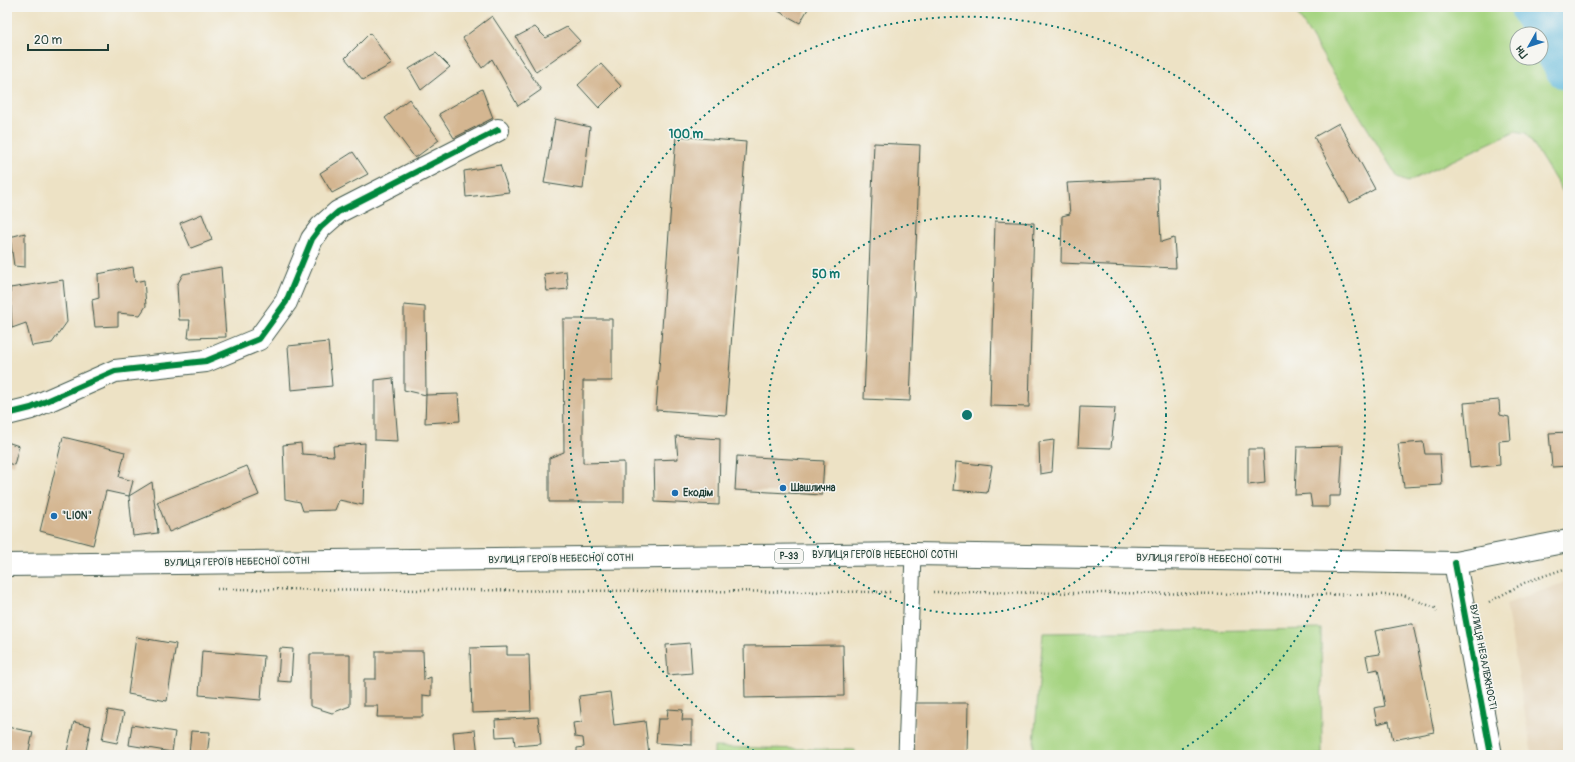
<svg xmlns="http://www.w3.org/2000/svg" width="1575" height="762" font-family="Pangolin,sans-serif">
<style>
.built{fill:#e3d2b5}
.green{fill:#a6d481;stroke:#62885a;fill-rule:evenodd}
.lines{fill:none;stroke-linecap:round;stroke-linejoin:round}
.river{stroke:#5db8db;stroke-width:48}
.building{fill:#d4b691}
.service-casing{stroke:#3e564a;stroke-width:17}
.minor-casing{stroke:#3e564a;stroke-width:24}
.primary-casing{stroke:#3e564a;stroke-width:24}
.path{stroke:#3e564a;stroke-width:2.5;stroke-dasharray:1 3;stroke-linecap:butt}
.service{stroke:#fff;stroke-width:15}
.minor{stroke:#fff;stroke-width:22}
.primary{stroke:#fff;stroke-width:22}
.cycleway-casing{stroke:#f6f6f2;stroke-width:8}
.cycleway{stroke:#00873e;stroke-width:6}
.ring{fill:none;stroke:#0f766e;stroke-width:2;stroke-dasharray:2 4}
.poi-dot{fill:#1f6fb2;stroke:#f6f6f2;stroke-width:1.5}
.labels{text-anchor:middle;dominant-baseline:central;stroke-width:3;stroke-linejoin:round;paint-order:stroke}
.shield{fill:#f6f6f2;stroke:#60746d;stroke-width:1}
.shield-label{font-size:9px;font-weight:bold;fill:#1f3d34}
.poi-label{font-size:10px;font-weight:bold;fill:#1f3d34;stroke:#f6f6f2;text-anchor:start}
.street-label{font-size:10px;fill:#1f3d34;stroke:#f6f6f2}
.centre{fill:#0f766e;stroke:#f6f6f2;stroke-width:2}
.ring-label{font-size:12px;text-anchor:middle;font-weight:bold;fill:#0f766e;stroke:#f6f6f2;stroke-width:3;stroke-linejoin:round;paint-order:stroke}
</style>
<rect width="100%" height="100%" fill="#f6f6f2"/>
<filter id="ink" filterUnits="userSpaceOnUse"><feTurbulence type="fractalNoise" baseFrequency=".025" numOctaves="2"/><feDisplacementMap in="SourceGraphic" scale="8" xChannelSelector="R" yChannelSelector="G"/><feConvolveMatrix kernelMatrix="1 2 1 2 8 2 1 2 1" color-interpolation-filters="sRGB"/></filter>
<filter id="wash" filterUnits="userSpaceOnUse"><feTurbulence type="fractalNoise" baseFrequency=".012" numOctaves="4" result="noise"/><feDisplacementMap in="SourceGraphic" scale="16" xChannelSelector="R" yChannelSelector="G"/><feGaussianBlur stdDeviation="0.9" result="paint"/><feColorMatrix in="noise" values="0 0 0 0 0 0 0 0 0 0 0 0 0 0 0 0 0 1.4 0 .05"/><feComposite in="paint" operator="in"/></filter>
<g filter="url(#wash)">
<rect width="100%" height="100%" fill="#ede2c5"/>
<path class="built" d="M1568,581V755H1532L1506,604Z"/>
<path class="green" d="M1293,7H1568V200L1526,133L1515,131L1407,182L1398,178ZM1517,34H1541V58H1517Z
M1321,629L1322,755H1033L1043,633Z
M714,747L855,750V755H714Z"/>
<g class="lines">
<path class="river" d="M1534,7L1568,66"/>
</g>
<g id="blocks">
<path class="building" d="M771,7H809L800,23Z
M492,16L541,90L518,106L492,59L482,68L463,38Z
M535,27L546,38L567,27L580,41L536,72L516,37Z
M370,33L392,64L363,80L345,58Z
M436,53L450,67L421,90L409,69Z
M601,64L621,86L599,108L578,85Z
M482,89L493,118L454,138L439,114Z
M409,99L439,140L415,158L385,118Z
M555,119L590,127L583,189L544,183Z
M1339,123L1375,189L1350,203L1314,137Z
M676,136L746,142L726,415L656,410Z
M874,143L920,145L910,401L864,399Z
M353,152L368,174L332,193L320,173Z
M500,165L509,192L466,197L464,171Z
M1158,179L1161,242L1174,238L1176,268L1061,263L1062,216L1070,214L1067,183Z
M202,214L212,240L191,248L180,223Z
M995,221L1034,223L1029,407L990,406Z
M25,233V267L14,266L10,237Z
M133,267L135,282L144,280L146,306L140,315L118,313V326L95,327L92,300L99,298L98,274Z
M221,267L226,337L188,338L190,320H179L177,285L183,274Z
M566,271L568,289L547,291L544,274Z
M63,280L67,322L52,343L32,346L26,323L12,328L10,288Z
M404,305L425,307L426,395L458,394L460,421L425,423L426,395L404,390Z
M563,319H612V381H583V463L624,462V502H549V458L564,452Z
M328,342L332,386L291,390L288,346Z
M393,378L398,441L375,440V380Z
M1499,400L1500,415L1509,417L1511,440L1499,441L1500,465L1470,468L1464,403Z
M1080,407L1115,408L1111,448L1078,447Z
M1568,432V466L1552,467L1549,433Z
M676,436L720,439L719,505L655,502L654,460L678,459Z
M63,437L125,452L119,477L133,481L129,496L152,482L158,533L133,536L129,496L106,491L93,545L40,531Z
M1054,440L1052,472L1040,474L1039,442Z
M7,442L19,446L14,465L7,463Z
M1423,442L1425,454H1440L1442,485L1404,487L1398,444Z
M301,443L302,454L334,456L333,446L365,443L363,505L339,500L335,510L303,511L300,502L285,499L283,445Z
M1343,446L1340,496H1329V507H1312L1310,494L1295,495L1297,447Z
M1248,449H1263L1265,483L1248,485Z
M737,456L824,461L822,495L735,490Z
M956,462L992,466L987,493L953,490Z
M247,466L259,495L169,532L157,502Z
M1411,624H1413L1434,732L1393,740L1389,721L1377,724L1374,708L1385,706L1378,669L1369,671L1366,656L1380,654L1375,631Z
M136,637L176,644L167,701L128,694Z
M690,643L692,673L668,675L666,645Z
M843,645L844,696L745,698L744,646Z
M507,647V655H529L531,711L472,713L470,648Z
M280,648L293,649L291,682L278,681Z
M202,651L264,656L261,700L199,695Z
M376,651H423L424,680L431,677V696L423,695V717H377L378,706H364V679H376Z
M310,654H350V706L332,713L310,706Z
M610,692L614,725L645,721L649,755H577V748L584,747L583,738L575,737L573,723L582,722L579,696Z
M914,703H968L967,755H914Z
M668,709L683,710L682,720H692V745L656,743L658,719H667Z
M108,710L124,713L117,743L102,740Z
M538,717L541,744L515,746L514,736L496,737L495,720Z
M74,722L91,726L85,755H66Z
M132,725L175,732L172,752L129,745Z
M7,727L33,732L28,755H7Z
M475,730L478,755H455L453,732Z
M191,731L210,732L207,755L189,754Z"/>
</g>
</g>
<g filter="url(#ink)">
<use href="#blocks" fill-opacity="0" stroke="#3e564a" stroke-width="1"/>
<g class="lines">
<defs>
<path id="service" d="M906,755L913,554"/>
<path id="minor" d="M7,414L31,408L115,371L206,361L259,339L286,302L312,239L321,227L338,212L498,130
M1455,563L1491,755"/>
<path id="primary" d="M7,565L913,554L1455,563L1568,541"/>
</defs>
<use href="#service" class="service-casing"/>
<use href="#minor" class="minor-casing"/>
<use href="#primary" class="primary-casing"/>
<path class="path" d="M217,589L890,592
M933,592L1403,595L1435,608L1437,612
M1489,602L1526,582L1564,569"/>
<use href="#service" class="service"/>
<use href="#minor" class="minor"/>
<use href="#primary" class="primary"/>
<defs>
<path id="cycleway" d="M7,414L31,408L115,371L206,361L259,339L286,302L312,239L321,227L338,212L498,130
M1455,563L1491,755"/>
</defs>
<use href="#cycleway" class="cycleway-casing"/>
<use href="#cycleway" class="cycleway"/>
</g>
</g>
<g class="ring">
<circle cx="967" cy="415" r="199"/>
<path d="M759 754A398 398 0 1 1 1175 754"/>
</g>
<g class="poi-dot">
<circle cx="783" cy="488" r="4"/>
<circle cx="675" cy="493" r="4"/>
<circle cx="54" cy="516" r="4"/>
</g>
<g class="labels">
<rect class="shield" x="775" y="549" width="28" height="14" rx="3"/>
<g class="shield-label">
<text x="789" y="556">Р-33</text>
</g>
<g class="poi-label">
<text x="791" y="488">Шашлична</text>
<text x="683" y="493">Екодім</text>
<text x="62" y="516">"LION"</text>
</g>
<g class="street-label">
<text x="885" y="555">ВУЛИЦЯ ГЕРОЇВ НЕБЕСНОЇ СОТНІ</text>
<text transform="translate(561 559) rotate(-1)">ВУЛИЦЯ ГЕРОЇВ НЕБЕСНОЇ СОТНІ</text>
<text transform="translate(1209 559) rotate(1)">ВУЛИЦЯ ГЕРОЇВ НЕБЕСНОЇ СОТНІ</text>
<text transform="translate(237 562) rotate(-1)">ВУЛИЦЯ ГЕРОЇВ НЕБЕСНОЇ СОТНІ</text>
<text transform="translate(1483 657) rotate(79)">ВУЛИЦЯ НЕЗАЛЕЖНОСТІ</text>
</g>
</g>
<circle cx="967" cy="415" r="6" class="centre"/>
<g class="ring-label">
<text x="686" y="138">100 m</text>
<text x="826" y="278">50 m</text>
</g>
<rect width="1575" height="762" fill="none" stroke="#f6f6f2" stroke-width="24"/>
<g transform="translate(1529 46) rotate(231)"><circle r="19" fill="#f6f6f2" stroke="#a0aca6"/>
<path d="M0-3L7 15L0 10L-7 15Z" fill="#1f6fb2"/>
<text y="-6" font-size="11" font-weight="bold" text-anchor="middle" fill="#1f3d34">Пн</text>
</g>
<path d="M28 44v6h80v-6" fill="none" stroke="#1f3d34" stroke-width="2"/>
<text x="34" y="44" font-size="12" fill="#1f3d34" stroke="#f6f6f2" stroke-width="3" paint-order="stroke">20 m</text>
</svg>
